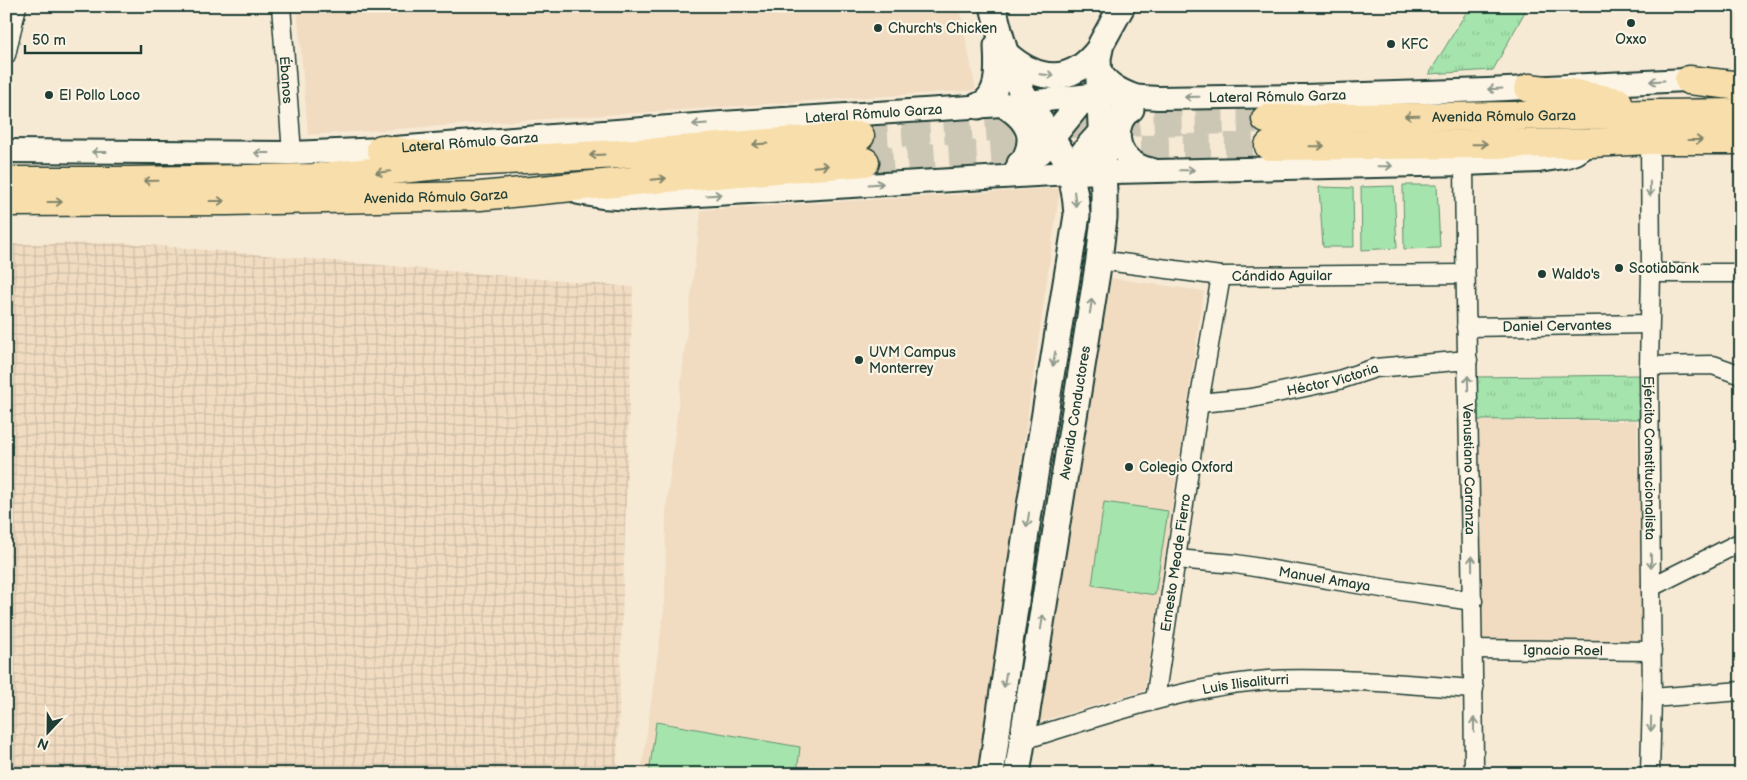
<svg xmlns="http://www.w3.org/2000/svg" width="1747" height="780" font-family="'Balsamiq Sans',sans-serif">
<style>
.built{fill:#f1dcc2}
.industrial{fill:url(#industrial-grid)}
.grass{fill:url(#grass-tufts);stroke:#629070}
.pitch{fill:#a5e4ac;stroke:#629070}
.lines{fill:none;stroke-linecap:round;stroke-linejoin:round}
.primary-tunnel{stroke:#ccc7b5;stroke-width:28;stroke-dasharray:28 14;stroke-linecap:butt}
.minor-casing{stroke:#1f3d34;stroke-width:21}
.tertiary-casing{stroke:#1f3d34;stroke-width:26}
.secondary-casing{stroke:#1f3d34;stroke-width:29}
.primary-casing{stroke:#1f3d34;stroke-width:31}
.minor{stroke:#fcf5e5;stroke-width:18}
.tertiary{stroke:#fcf5e5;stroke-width:22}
.secondary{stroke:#fcf5e5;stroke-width:25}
.primary{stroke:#f8deab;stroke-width:28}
.oneway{stroke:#8e998c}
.oneway2{stroke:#81856a}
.poi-dot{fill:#1f3d34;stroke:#fcf5e5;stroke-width:2}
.labels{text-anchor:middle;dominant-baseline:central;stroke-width:4.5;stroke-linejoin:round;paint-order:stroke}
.poi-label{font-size:14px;fill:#1f3d34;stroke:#fcf5e5;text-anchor:start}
.street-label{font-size:14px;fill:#1f3d34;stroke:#fcf5e5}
</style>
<defs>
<pattern id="industrial-grid" width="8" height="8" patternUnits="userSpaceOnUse" patternTransform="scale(1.25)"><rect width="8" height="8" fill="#f1dcc2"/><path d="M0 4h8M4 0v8" fill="none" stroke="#cebea7"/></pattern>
<pattern id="grass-tufts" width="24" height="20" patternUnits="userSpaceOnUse" patternTransform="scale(1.25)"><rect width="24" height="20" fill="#a5e4ac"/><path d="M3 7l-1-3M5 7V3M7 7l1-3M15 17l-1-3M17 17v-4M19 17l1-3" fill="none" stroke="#8ec495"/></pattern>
</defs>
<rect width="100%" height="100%" fill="#f7ead5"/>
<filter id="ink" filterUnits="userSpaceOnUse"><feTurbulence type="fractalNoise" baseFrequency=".02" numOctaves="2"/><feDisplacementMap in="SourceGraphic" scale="10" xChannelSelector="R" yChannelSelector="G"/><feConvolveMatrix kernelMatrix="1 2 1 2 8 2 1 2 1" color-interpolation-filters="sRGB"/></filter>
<g filter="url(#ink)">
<path class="built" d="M297,6H959L976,90L308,135Z
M1060,188L977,774H641L665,601L666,509L701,210Z
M1111,278L1204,291L1145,690L1039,722Z
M1478,421H1637L1643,640L1482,639Z"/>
<path class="industrial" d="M126,243L633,287L617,774H6V244Z"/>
<path class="grass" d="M1470,6H1528L1493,70L1429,74Z
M1640,375L1639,419L1477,420L1476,377Z"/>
<path class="pitch" d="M1403,185H1437L1440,248L1404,249Z
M1394,186L1397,248L1362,250L1361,187Z
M1319,187L1353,188L1354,247H1323Z
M1104,502L1168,511L1155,595L1092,585Z
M656,722L800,747L797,774H649Z"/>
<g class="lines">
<path class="primary-tunnel" d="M860,136L1009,126L1266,119
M1099,150L1269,146
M865,162L1011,152L1051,151"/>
<defs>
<g id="minor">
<path id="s1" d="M281,6L292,153"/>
<path d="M6,55L17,6"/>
<path id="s2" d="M1650,140L1651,273L1649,366L1652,698L1650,774"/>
<path id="s3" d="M1464,164C1466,367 1473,570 1474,774"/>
<path id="s4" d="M1099,260L1221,276L1465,274"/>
<path d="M1651,273H1741"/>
<path id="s5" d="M1466,327L1649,324"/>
<path d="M1649,366L1713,365L1741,375"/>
<path id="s6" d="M1199,403L1252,398L1339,380L1375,368L1468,360"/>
<path id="s7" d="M1176,559L1236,564L1382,588L1473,601"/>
<path d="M1651,587L1741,542"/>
<path id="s8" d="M1474,649L1652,651"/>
<path d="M1652,698L1741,691"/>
<path id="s9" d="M1155,700L1199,403L1221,276"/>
<path id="s10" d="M1023,740C1098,717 1180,688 1258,681C1286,678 1314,679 1342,680C1386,682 1430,686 1474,689"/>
</g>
<g id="tertiary">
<path d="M1002,105C1032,123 1037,143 1015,171"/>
<path d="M1132,108C1113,124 1114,153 1138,165C1143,168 1148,169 1153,170"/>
<path id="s11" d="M6,151L292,153L381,149L722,123L1002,105L1099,94L1158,98L1304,96L1487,90L1705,79"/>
<path d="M579,193L602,197L632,199L1070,173L1464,164L1539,161L1564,157L1576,153L1591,143"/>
</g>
<g id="secondary">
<path d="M1005,53C1037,82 1071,86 1099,49"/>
<path d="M1097,70C1107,85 1117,91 1133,97"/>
<path d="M978,106C1001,98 998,67 997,46"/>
<path d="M1020,164L1041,151L1079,104L1099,94"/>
<path d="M1070,173C1086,146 1105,125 1131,109"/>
<path d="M991,774L1029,512L1077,215C1076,194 1072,174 1063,155C1047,130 1027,105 1014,76C1004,54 999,30 993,6"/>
<path id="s12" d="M1017,774L1099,260L1104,218V192L1098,58L1101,44L1122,6"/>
</g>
<g id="primary">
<path d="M1689,80L1741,86"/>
<path d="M1529,88L1570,93L1618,102"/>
<path id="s13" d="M1266,119L1741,113"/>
<path d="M1269,146L1591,143L1650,140H1741"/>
<path d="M381,149L433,157"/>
<path d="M6,181H130L313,178L469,162L656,152L860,136"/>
<path id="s14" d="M6,202L228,201L480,196L665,178L865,162"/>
</g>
</defs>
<use href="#minor" class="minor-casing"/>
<use href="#tertiary" class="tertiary-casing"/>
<use href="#secondary" class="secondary-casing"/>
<use href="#primary" class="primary-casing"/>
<use href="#minor" class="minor"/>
<use href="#tertiary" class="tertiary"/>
<use href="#secondary" class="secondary"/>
<use href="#primary" class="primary"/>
</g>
<defs><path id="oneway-shaft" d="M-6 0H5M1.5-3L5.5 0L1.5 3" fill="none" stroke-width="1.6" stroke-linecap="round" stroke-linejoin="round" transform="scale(1.25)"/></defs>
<g class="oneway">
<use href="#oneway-shaft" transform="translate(1047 75) rotate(5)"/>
<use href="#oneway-shaft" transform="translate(1657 81) rotate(177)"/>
<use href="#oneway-shaft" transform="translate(1495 89) rotate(177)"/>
<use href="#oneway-shaft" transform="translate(1192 97) rotate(179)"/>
<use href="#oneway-shaft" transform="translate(700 124) rotate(176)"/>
<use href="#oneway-shaft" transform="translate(99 152) rotate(-180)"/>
<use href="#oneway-shaft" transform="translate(262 153) rotate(-180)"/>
<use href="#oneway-shaft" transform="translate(1385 166) rotate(-1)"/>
<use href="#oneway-shaft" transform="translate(1187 170) rotate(-1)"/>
<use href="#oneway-shaft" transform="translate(876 184) rotate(-4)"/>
<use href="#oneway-shaft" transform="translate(1650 189) rotate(89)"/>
<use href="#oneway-shaft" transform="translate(714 195) rotate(-4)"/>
<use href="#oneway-shaft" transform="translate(1075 199) rotate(83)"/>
<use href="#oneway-shaft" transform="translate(1091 306) rotate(-81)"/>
<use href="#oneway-shaft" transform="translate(1054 359) rotate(99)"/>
<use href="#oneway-shaft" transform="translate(1468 383) rotate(-91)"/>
<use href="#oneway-shaft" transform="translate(1028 520) rotate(98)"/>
<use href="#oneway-shaft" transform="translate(1651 561) rotate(89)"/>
<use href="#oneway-shaft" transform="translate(1472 563) rotate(-91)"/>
<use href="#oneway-shaft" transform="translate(1042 622) rotate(-81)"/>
<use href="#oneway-shaft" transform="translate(1005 680) rotate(98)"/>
<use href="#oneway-shaft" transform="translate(1651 724) rotate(91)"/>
<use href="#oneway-shaft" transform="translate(1474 725) rotate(-90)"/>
</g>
<g class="oneway2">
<use href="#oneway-shaft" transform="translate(1412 116) rotate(179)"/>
<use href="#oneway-shaft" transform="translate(1695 140)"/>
<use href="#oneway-shaft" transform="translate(760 144) rotate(176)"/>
<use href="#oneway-shaft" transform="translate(1480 144) rotate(-1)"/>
<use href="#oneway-shaft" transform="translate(1317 146) rotate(-1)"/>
<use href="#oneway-shaft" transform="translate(597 155) rotate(177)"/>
<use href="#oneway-shaft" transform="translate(821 166) rotate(-5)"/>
<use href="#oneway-shaft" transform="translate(383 172) rotate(174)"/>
<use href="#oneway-shaft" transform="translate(659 179) rotate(-6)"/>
<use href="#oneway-shaft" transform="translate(151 181) rotate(179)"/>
<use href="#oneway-shaft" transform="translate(217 201)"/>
<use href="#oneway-shaft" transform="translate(55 202)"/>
</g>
</g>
<g class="poi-dot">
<circle cx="1631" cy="23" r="5"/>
<circle cx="878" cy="28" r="5"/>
<circle cx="1391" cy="44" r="5"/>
<circle cx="49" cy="95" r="5"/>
<circle cx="1619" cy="268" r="5"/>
<circle cx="1542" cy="274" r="5"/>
<circle cx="859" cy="360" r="5"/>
<circle cx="1129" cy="467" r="5"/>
</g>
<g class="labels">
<g class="poi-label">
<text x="888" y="28">Church's Chicken</text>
<text x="1631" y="39" text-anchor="middle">Oxxo</text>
<text x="1401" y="44">KFC</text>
<text x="59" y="95">El Pollo Loco</text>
<text x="1629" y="268">Scotiabank</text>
<text x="1552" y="274">Waldo's</text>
<text x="869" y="352">UVM Campus<tspan x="869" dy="16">Monterrey</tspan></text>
<text x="1139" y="467">Colegio Oxford</text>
</g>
<g class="street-label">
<text stroke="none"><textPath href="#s1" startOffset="74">Ébanos</textPath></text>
<text stroke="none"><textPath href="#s11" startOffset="1274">Lateral Rómulo Garza</textPath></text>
<text stroke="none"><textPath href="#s11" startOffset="869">Lateral Rómulo Garza</textPath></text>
<text stroke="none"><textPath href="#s13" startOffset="238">Avenida Rómulo Garza</textPath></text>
<text stroke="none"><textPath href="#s11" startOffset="464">Lateral Rómulo Garza</textPath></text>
<text stroke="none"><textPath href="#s14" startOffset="430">Avenida Rómulo Garza</textPath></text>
<text stroke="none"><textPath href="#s4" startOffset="184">Cándido Aguilar</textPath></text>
<text stroke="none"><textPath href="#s5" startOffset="91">Daniel Cervantes</textPath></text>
<text stroke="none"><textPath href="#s6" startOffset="136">Héctor Victoria</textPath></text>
<text stroke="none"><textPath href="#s12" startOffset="366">Avenida Conductores</textPath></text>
<text stroke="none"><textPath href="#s2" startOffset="318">Ejército Constitucionalista</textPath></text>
<text stroke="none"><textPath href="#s3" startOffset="305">Venustiano Carranza</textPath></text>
<text stroke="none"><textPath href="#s9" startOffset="139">Ernesto Meade Fierro</textPath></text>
<text stroke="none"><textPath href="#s7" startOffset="150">Manuel Amaya</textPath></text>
<text stroke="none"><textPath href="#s8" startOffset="89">Ignacio Roel</textPath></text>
<text stroke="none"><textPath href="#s10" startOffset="230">Luis Ilisaliturri</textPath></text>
</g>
</g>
<rect width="1747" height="780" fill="none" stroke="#fcf5e5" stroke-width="25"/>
<rect x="12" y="12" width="1722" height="755" fill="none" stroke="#1f3d34" stroke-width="2" filter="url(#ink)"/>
<g transform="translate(48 732) rotate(202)" stroke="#fcf5e5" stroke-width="4" paint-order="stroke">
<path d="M0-4L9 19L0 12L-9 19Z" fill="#1f3d34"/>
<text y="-8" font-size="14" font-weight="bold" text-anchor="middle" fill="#1f3d34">N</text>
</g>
<path d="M25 45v8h116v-8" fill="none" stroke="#1f3d34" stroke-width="2.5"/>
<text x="32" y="45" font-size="15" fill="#1f3d34" stroke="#fcf5e5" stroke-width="4" paint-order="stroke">50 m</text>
</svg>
